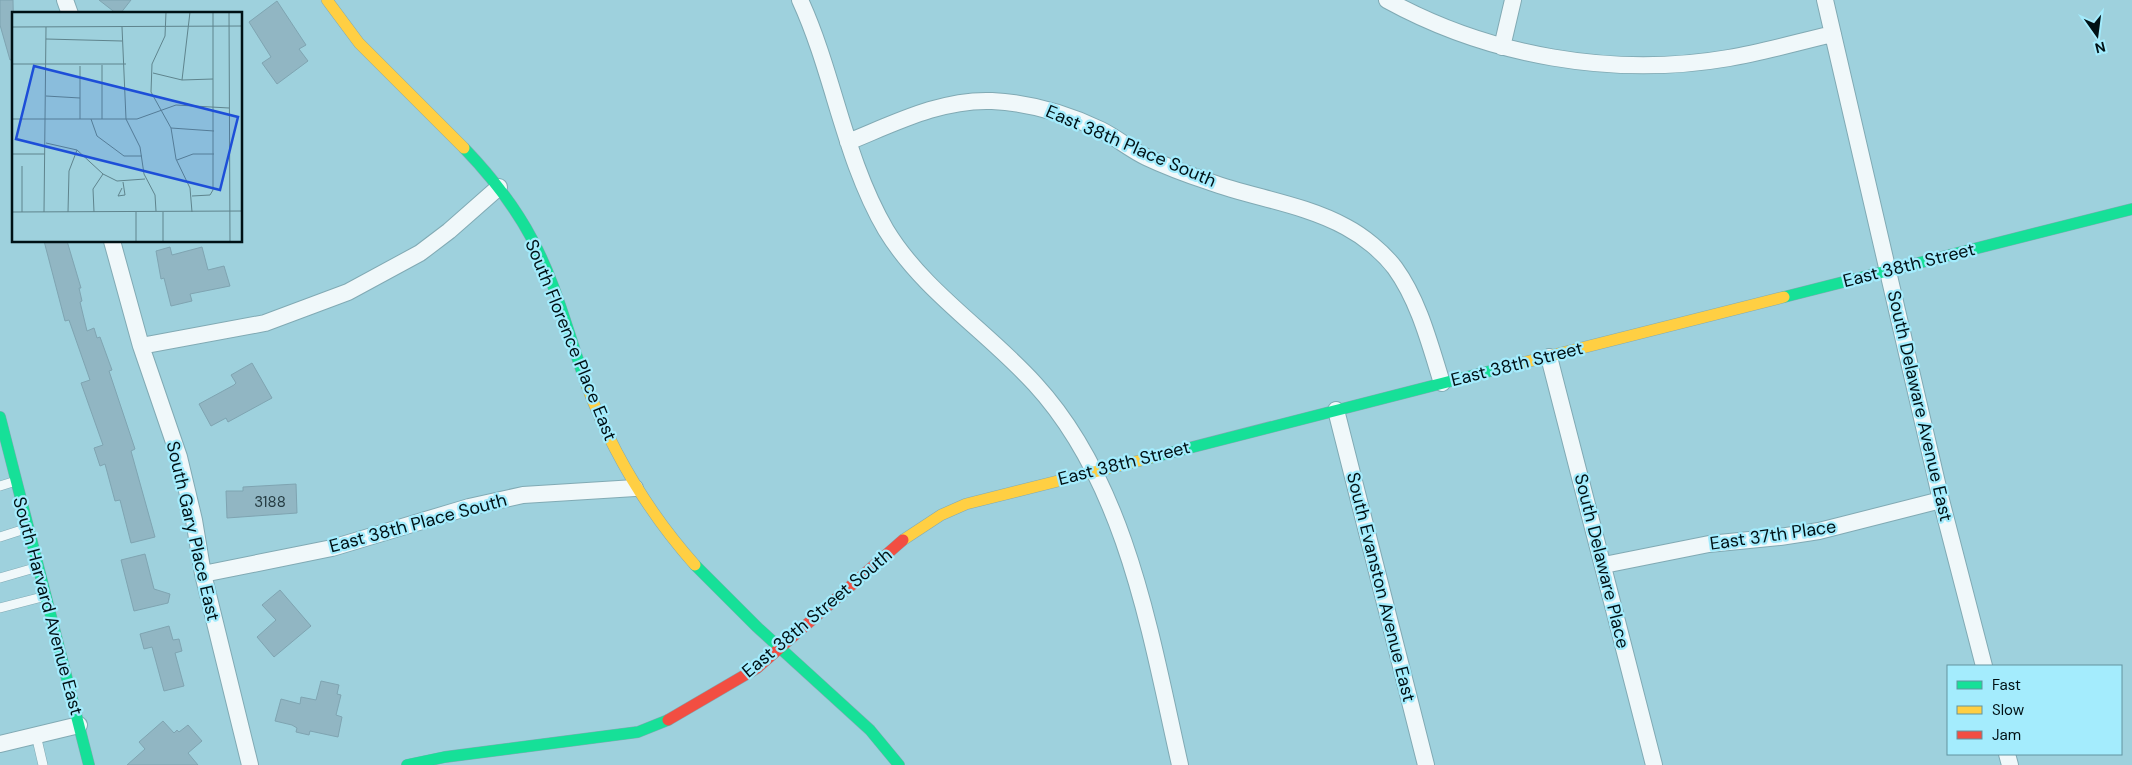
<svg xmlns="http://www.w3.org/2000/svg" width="2132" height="765" font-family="'DM Sans',sans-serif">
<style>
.building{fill:#91b6c3;stroke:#7fa4b1}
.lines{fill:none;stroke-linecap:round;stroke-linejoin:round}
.lane-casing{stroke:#81aab4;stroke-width:10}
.street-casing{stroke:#81aab4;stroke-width:18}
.fast-casing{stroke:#81aab4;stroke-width:12}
.slow-casing{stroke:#81aab4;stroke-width:12}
.jam-casing{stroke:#81aab4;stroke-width:12}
.lane{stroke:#f0f8fa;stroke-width:9}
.street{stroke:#f0f8fa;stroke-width:16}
.fast{stroke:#16e098;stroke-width:11}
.slow{stroke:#ffcf43;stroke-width:11}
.jam{stroke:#f24e42;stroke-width:11}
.labels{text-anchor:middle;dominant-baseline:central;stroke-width:4.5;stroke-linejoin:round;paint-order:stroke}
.number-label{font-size:15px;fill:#243a40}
.street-label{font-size:18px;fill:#001115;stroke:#a4ecfd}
.inset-road{fill:none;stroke:#5f848d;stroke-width:1}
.view{fill:#1d4ed8;fill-opacity:0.15;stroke:#1d4ed8;stroke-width:2.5}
.inset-edge{fill:none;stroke:#001115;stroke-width:2.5}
</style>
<rect width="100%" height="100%" fill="#9ed1dd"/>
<path class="building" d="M0,0H13L14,59L10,60L0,25Z
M99,0H131L120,14H117Z
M277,1L306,45L299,49L308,61L277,84L262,63L271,57L249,22Z
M44,241H67L81,288H79L82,301L80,302L87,331L94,328L97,338L100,337L112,370L109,371L135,449L131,451L155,537L131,543L120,500L115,501L105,464L100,466L94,448L103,445L81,383L90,380L69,320L65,321Z
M170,247L172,255L202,247L208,270L224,266L230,286L190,294L192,301L171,306L164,278L161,279L156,251Z
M252,363L272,398L228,422L226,418L211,426L199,404L234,385L236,383L231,375Z
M296,484L297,513L227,518L226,491H243V487Z
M145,554L154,589L170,594L168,603L134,611L121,560Z
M280,590L311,626L274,657L257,637L276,620L262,605Z
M169,626L173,640L179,639L182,651L175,653L184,686L164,691L152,647L144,649L140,634Z
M321,681L339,685L337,694L341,695L336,715L342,717L338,737L310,731L309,735L296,732L297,728L292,725L275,721L281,699L300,704L301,697L316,700Z
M163,721L174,733L177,730L179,732L188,725L202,741L188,753L198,765H127L145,749L139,742Z"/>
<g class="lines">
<defs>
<path id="lane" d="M0,486L16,481
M0,537L28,528
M0,578L38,567
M0,608L46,596
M36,735L43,765"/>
<path id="street" d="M65,0L70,14
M800,0C834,74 844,158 886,230C923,291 987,331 1035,384C1127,484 1151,637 1180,765
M1387,0C1489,56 1613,78 1729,58C1764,52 1798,42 1833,34
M1825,0L1941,500L1984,666
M1502,47L1513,0
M848,142C895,123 941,99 992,101C1031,103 1066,113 1101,130C1117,138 1131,150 1146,157C1167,167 1189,175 1210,182C1254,198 1304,204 1346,227C1363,236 1383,252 1395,268C1419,301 1430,345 1442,383
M112,241L141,346L179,457L194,520L203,574L250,765
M141,346L265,323L348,292L420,253L449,231L499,187
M1549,357L1654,765
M1336,410L1426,765
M1604,565L1709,544L1780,537L1819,531L1941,500
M203,574L332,548L469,507L523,495L635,488
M0,744L79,725
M2007,754L2010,765"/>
<path id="fast" d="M464,148C490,175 514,205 532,239C557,285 569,337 587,386
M1784,297L2132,209
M0,417L89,765
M1150,458L1502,368
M695,565L757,627L870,730L899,765
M407,765L445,757L638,732L668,720"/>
<path id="slow" d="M327,0L359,43L464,148
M1502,368L1784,297
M587,386C612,452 648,512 695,565
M903,540L941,515L966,504L1150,458"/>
<path id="jam" d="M668,720L757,668L903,540"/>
</defs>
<use href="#lane" class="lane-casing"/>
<use href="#street" class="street-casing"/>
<use href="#fast" class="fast-casing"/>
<use href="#slow" class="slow-casing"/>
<use href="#jam" class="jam-casing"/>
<use href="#lane" class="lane"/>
<use href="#street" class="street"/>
<use href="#fast" class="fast"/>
<use href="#slow" class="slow"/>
<use href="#jam" class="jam"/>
</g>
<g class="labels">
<g class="number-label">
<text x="270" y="502">3188</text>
</g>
<g class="street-label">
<text transform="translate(1131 146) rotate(23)">East 38th Place South</text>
<text transform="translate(1909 265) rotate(-14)">East 38th Street</text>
<text transform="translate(571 340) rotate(68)">South Florence Place East</text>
<text transform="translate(1517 364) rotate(-14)">East 38th Street</text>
<text transform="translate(1920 406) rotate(77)">South Delaware Avenue East</text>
<text transform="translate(1124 463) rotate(-14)">East 38th Street</text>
<text transform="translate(418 523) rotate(-15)">East 38th Place South</text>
<text transform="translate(193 531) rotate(77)">South Gary Place East</text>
<text transform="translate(1773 535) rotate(-8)">East 37th Place</text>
<text transform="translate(1602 561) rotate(76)">South Delaware Place</text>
<text transform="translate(1381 587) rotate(76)">South Evanston Avenue East</text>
<text transform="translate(48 606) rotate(75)">South Harvard Avenue East</text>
<text transform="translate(817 613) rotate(-40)">East 38th Street South</text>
</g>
</g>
<g transform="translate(12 12)">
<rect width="230" height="230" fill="#9ed1dd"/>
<path class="inset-road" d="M154,0L153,24L140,52L139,80L159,116L164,147L178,176L180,200M217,0L218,230M0,15L230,14M110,15L114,107L128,135L132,162L143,183L144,199M34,27L110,29M0,52H114M90,53V107M68,54V107M141,61L170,68L201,67M170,68L178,0M34,84L68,86M0,107H125L164,93L217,96M79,107L85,124L112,144H130M159,116L202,119M34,131L65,138L91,162L105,169L133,167M0,142H33M165,148L181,142H202M10,154V200M110,176L106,184L113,183L111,170M180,184L198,183L201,178V0M0,200L230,199M32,200L34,15M56,200L57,159L65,138M82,200L81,177L91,162M124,200V230M151,200V230"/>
<path class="view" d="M22,54L226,105L208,178L4,127Z"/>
<rect width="230" height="230" class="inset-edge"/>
</g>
<rect x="1947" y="665" width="175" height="90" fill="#a4ecfd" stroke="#6294a0"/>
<rect x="1957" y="681" width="25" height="8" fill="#16e098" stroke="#6294a0"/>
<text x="1992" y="690" font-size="15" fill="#001115">Fast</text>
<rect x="1957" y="706" width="25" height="8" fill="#ffcf43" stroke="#6294a0"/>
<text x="1992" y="715" font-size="15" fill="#001115">Slow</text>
<rect x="1957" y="731" width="25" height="8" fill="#f24e42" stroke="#6294a0"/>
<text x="1992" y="740" font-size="15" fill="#001115">Jam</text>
<g transform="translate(2097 35) rotate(166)" stroke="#a4ecfd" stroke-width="4" paint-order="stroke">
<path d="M0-4L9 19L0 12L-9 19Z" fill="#001115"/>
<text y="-8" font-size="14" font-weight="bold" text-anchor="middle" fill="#001115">N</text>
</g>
</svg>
